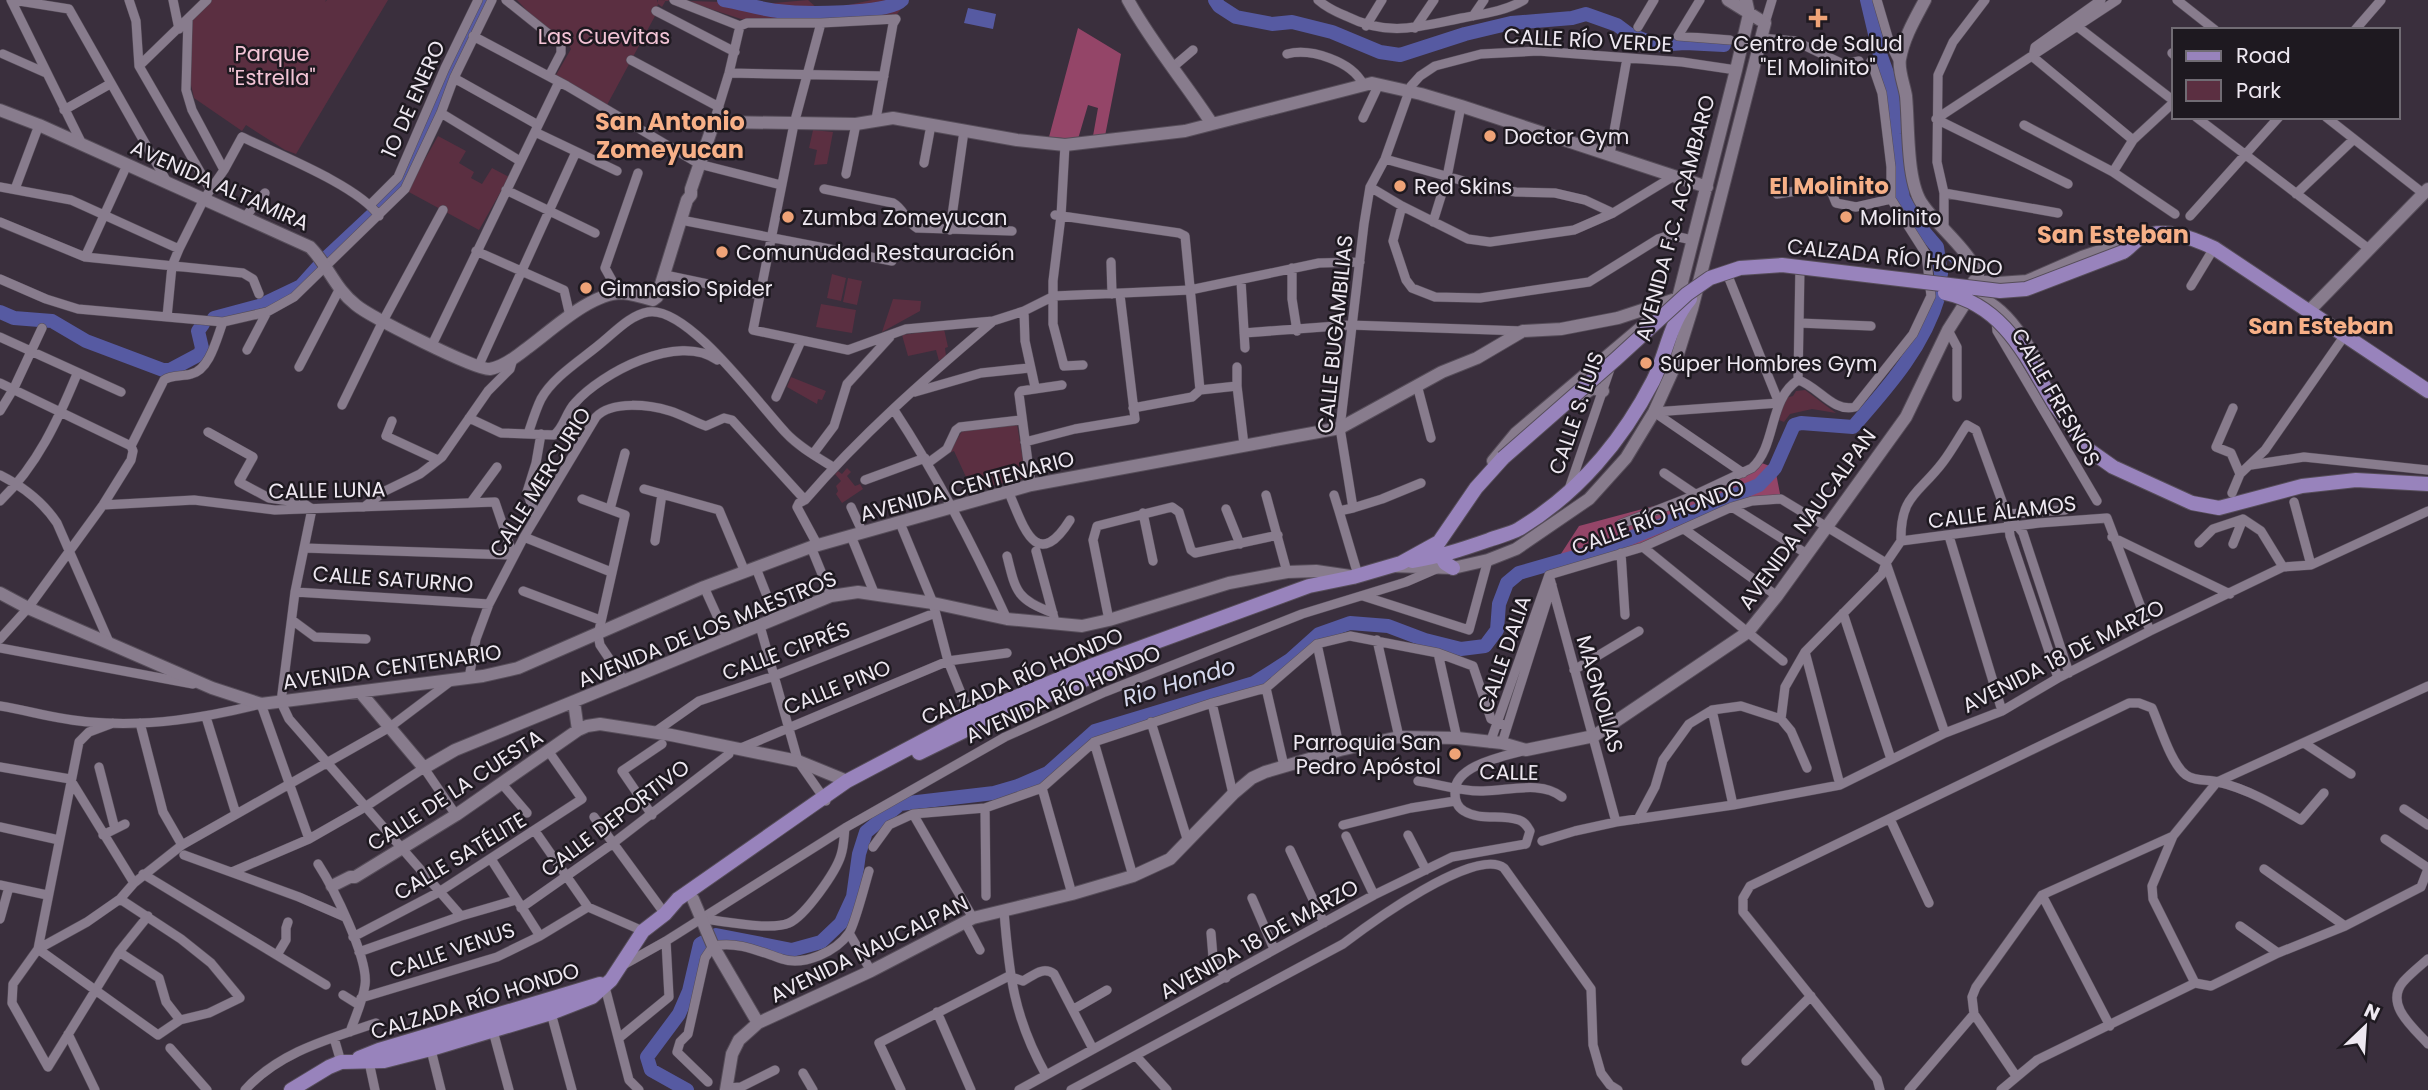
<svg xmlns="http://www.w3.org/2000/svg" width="2428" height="1090" font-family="Poppins,sans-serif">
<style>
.green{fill:#5b2f41}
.forest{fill:#944568}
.water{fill:#565aa2}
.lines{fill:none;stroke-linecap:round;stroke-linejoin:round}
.stream{stroke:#565aa2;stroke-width:2.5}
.river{stroke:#565aa2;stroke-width:14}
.street-casing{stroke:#564d59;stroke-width:10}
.secondary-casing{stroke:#564d59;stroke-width:14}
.primary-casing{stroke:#564d59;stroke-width:16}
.street{stroke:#887c8d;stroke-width:9}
.secondary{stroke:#887c8d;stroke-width:12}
.primary{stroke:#9883bc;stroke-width:14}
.primary-bridge-casing{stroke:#564d59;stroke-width:16;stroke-linecap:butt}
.primary-bridge{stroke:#9883bc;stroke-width:14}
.poi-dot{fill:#efa377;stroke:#1e1920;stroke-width:2.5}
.labels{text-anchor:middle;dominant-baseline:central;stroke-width:5;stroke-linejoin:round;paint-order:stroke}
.park-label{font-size:21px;fill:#f3c4d6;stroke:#1e1920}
.street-label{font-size:21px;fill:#eee8f1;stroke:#1e1920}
.poi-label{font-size:21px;fill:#eee8f1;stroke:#1e1920;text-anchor:start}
.neighbourhood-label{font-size:23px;font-weight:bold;fill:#f7b087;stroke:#1e1920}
.water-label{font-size:23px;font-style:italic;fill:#d5d8ed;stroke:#1e1920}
.quarter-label{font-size:24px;font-weight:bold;fill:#f7b087;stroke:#1e1920}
</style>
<rect width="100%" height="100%" fill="#3a2f3d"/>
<path class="green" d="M207,0H326L325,2L327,0H388L296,154L285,150L246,125L242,131L194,98L187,68L188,19Z
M517,0H657L658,3V0L722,2L724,0H756L761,4L808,0L817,8H834L872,0H909L897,14L889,17L820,20L741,19L686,1L679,5L666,0L662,7L658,4L655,16L607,105L556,75L571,49L568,43L532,16Z
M813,130L833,132L827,164L814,165L817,150L809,148Z
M438,136L466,151L459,163L474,172L471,178L482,184L492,168L509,177L479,230L407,191Z
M832,274L846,278L841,301L827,298Z
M848,278L862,281L857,305L843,302Z
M893,299L921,301L920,311L882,332Z
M821,304L856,310L852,333L816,327Z
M944,329L948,347L945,348L946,356L939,361L936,350L908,356L902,335Z
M791,377L826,391L822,400L818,399L817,404L787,387Z
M1805,390L1836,413L1812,409L1790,414L1784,422L1779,420L1785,398L1793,396L1796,391Z
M1017,424L1026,478L972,490L954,451L949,453L962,431Z
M847,468L851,472L847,476L855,486L860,484L863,489L842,503L836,494L838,491L836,486L841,481L835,474L838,471L842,474Z"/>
<path class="forest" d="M1078,28L1121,54L1105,136H1093L1098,108L1088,105L1078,139L1049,137Z
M1759,462L1775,468L1781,499L1752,501L1621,553L1555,563L1579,526L1695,495Z"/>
<path class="water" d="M968,8L996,14L993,29L964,23Z"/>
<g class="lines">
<path class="stream" d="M1937,247L1958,268"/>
<path class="river" d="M724,0C742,3 760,9 778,11C801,14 888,15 902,0
M1215,0L1219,6L1236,17L1272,24L1292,22L1332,32L1380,52L1400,55L1465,34L1511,23L1572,18L1586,14L1617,25L1629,34L1657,45L1685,43L1724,45
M1867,0L1879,51L1892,87L1895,134L1903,198L1920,227L1937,247L1941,274
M0,312L14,318L52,321L86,341L163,370H170L200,354L202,348L198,331L203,324
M214,318L259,306L301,286L327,257L404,185L449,76L486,0
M687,1090L651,1070L647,1057L679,1014L689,991L700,944L716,935L792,950L821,942L841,923L853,897L859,854L866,832L900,804L994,793L1018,786L1048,773L1095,731L1254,683L1290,660L1319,634L1350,623L1388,626L1425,640L1461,649L1485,646L1497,630L1499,604L1507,583L1519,573L1606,548L1759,485L1775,468L1794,425L1801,423L1853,427C1888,387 1924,347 1939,295"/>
<defs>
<path id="street" d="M11,0L82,144
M13,0L69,9L167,182
M129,0L136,21L139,66L210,189
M173,0L179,29
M506,0L561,44V53L549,76
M674,0L740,26L747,23H821L896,19L893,24L876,119
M1318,0C1327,8 1336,12 1346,16C1388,37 1418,27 1462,18C1483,14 1506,11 1524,0
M1700,0L1678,36L1730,40
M1877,0L1890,44L1899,62
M2101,0L2035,47L2033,57L2133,140
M2177,0L2215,30
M656,11L735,52
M1473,16L1484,0
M188,19L186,90L192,110L224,170
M821,23L794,124L753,330L848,350L906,329L993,321L1024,311L1054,296L1190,290L1319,263L1360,262
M1765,23L1772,0
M1366,26L1382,0
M1638,27L1654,0
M2078,27L2174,101
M1415,28L1434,0
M2355,30L2381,0
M473,36L567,86L699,164L781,185
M1761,38L1795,41L1843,64L1859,61
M2172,53L2174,55
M3,54L46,73
M1287,54C1311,48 1351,61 1363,84
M631,60L719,107
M139,66L207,0
M1173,67L1193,50
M729,73L884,76
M454,78L538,125
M64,110L110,84
M441,113L520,161
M2196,117L2369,249
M2326,117L2424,194
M1363,118L1379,84
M1936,119L2117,0
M1936,119L2068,184
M713,125L729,73L740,26
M2024,125L2113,172L2175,214
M535,132L617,171
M1065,145L1061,216L1053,281V324L1064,366L1083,365
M1610,154L1627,58
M1385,159L1485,187L1516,192L1555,193L1585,200L1613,213
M924,163L931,125
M2113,172L2133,140L2174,102
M846,174L856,124
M0,187L71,200L179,249
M1370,187L1402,206L1468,239L1490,242L1574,230L1613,213L1674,176
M15,189L39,125
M824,189L893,203C904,209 906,222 917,228L1012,231
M506,190L595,233
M1944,193L2058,213
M1777,194L1829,186L1836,203L1856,207L1891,199
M2296,194L2354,139
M370,205L398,177L445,68L478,0
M1402,206L1393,241L1406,280L1412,288L1435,297L1480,298L1589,282L1658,239L1670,235L1692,240
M1055,215L1179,233L1185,236L1200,390
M2190,216L2279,117
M245,217L265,193
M681,220L892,261
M0,222L85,257L243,273L253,279L259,294
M1433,222L1447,177L1461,106
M1944,229V193L1937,162L1938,75L1953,42L1985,0
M950,230L964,131
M476,251L564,290L570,316
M85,257L127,165
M1111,262L1112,294
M1292,268V299L1297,331
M665,275L760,295
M0,279L46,299L78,309L223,322L267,312L294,297L405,189L441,113L454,78L492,0
M1241,281L1245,348
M2191,286L2214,248
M619,293L605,268L638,173
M1024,311L1025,341L1035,387
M167,317L172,266L179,249L204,199L224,170L242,137C277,154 359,186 379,216
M1996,320L1997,331L2097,501
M1799,323L1871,326
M1948,330L1957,347V397
M1244,333L1350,325L1522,331
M0,337L121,392
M432,345L559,82
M247,350L267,312
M299,367L339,290
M478,367L576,152
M1237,367V386L1244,445
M1798,380C1818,386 1833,413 1855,407L1913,334L1931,296L1926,254L1891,199V167L1882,93L1871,61
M1798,380L1800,266
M0,383L131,446
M1417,385L1431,438
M915,392L981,373L1029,368
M776,397L801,341
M342,405L383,321L443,210
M1133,408L1192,397L1200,390L1237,386
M2233,408L2216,447L2231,453L2240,474
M894,410C938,477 974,547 1007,619
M0,411L14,388L42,328
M1654,412L1779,403L1728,276
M1654,412L1743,473
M469,418L501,433L554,435C564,428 566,412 575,403C601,373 679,332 717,360
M392,421L386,436L438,460
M208,432L253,457L239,482L269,498L303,503L312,509L295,592L281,702L289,719L461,916
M528,434C532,422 536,409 541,399C553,377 581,360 600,344C614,333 630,315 648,312C688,305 760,406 786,433C799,447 817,457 833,467
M1025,442L1075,429L1135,419L1120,295
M813,454L834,426L847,384L890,337
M928,463L947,449L956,430L960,427L1021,420
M2251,465L2304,457L2428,470
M1664,473L1695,494
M0,475C22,486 43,502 57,523L109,642
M865,480L925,458
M1031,485L1019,394L1021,391L1062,385
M644,489L719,510L745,572
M1569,489L1611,366
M1009,493C1023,525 1036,574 1070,520
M2232,493L2240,474L2265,450L2345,335
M1266,495L1287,572
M1334,495L1339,511
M582,499L625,515L598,635L600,645L625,682
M0,501C37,466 58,420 77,374
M472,501L497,467
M2294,502L2311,565
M103,505L194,500L275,510L495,502L513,555L304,548
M364,507L385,491L420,474L442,457L488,391L510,369L513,359
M851,507L863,533
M1732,507L1807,554
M1353,508L1382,499L1421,483
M610,509L625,453
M1226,509L1240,544
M1143,513L1153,561
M2007,514L2065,510
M536,517L527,492L536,463L541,434
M2243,519L2261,531L2283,567
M900,523L933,603L948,661L971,718
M2015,523L2023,533L2069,673
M1621,524L1688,498L1752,468C1777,445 1768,400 1798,380
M1684,529L1777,596
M851,536L875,595
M1949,536L2002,711
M524,537L611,572
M2112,537L2230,594
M655,541L662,494
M1901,541C1900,495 1919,494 1943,462C1952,450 1959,437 1967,425L1976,430L2008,518L2010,536L2058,678
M1901,541L2039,523L2107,518L2150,631
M2199,543L2213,529L2243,519
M2233,544L2243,519
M818,546L797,507L799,503L805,500C861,435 926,378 992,322
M811,547L831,596
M1643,547L1783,661
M1036,551L1054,618
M1621,553L1625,615
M1007,556C1016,593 1017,599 1053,613
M756,568L776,619
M1358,575L1339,511L1353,508L1340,428L1364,224L1370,187L1385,159L1411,86L1420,76L1435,66L1481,54L1538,51L1682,62L1736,70
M1549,575L1643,547L1732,507L1752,501L1781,499L1886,563L1945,733
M1549,575L1616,822
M704,587L728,640
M523,591L600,620
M295,592L489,604
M1363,596L1469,630L1488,560
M1843,613L1891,759
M292,620L315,637L366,639
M1109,620L1093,540L1097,526L1172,507L1179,512L1191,550L1195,553L1278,535
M760,626L798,761L826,801
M0,639L28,608L103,505L131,460L133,451L131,446L164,380C172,374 182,377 191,374C210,370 217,337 223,322
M1377,640L1399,737
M1317,644L1340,750
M0,648L193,684
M1805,652L1840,785
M1438,653L1457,738
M1574,670L1639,631
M469,678L476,639L489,604L524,537L596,417C612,400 650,405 670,411C683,415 694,422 706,426L724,418L732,420L805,500
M1266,688L1284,766
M1212,703L1233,794
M0,706C30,711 60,720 90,722C149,727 205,718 261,704L309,839
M1712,710L1733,805
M206,717L236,814
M1781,719L1785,687L1805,652L1882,574L1886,563L1901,541
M1151,722L1188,842
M113,723L89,732L79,742L38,949L13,984L12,1003L48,1067L119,952L148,916
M140,723L163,812L182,845
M655,732L699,701L774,676L935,613
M1094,742L1133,876
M1490,743L1549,575
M1502,743L1552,585
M2304,743L2351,774
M741,748L948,661L1007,653
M0,767L70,779L134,883
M99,767L115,829
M1418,781C1439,784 1462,792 1483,791C1508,791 1541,780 1562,797
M503,785L527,813
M1042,788L1072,894
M985,808L986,896
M2404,809L2428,825
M913,814L973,918
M652,815L622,771L662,744
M594,817L665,914
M1638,819L1655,787L1663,760L1689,724L1712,710L1741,706L1781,719L1791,731L1807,768
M1890,819L1929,903
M1343,825L1411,808L1455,801
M0,827L59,840
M535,831L588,907L643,931
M103,835L125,824
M1408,835L1426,870
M1346,836L1374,895
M2385,839L2428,868
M1542,841L1575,831L1616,822L1733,805L1840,785L1945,733L2002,711L2058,678L2150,631L2283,567L2311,565L2428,511
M873,847L889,825L913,814L985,808L1042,788L1094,742L1212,703L1266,688L1317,644L1350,636L1438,653L1473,666L1491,719L1506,726
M1290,850L1324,923
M184,855L299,897L345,917
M491,859L540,936
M318,864C333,887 369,959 365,985C363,1001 355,1017 350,1032
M2264,869L2345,926
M232,872L309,839L365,807L424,768L456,815
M143,874L326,985
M0,885L47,895
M2042,895L2110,1026
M1252,898L1274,949
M521,908L612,844L729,754
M1004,911C1009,975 1014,1018 1046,1075
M0,919L9,887
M702,919C724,921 770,931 789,923C805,916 836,872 841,855C844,846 844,836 845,828
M965,922L980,950
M2240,926L2278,953
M849,933L871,971
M1211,933L1213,957L1226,978
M353,937L439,892L582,799L549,752
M38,949L87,922L120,899L134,883L182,845L390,727L451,681
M38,949L158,1035L180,1020L209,1013L240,998L211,963L181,939L120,899
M119,952L159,978L166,1002L180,1020
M359,952L461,916L516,900
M277,955L286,940V928L288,922
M2428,959C2420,966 2410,974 2403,982C2384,1005 2414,1028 2428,1044
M625,964L666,941L845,828L1005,737L1105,692L1302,614L1406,582L1436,569
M2195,983L2153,899L2152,886L2173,836L2217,782L2428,686
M605,987L629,1080L639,1090
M343,995L359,1005
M361,998L497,957L540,936L588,907
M1074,1009L1107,990
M937,1012L971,1090
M551,1013L572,1090
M493,1031L509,1090
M68,1034L95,1090
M334,1038L341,1062
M619,1038L669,997L666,941
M430,1046L441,1090
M170,1048L207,1090
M1136,1056L1167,1090
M1746,1061L1811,996
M369,1062L375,1090
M803,1073L813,1090
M2016,1076L1974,1014L1972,997L1976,987L2042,895L2173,836
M708,1082L677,1052L680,1042L688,1034L705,958L713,946C738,941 758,951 782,959C804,966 836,952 849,933C855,924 865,884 869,871
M726,1088L741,1087L775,1070
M245,1090C279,1052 329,1039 376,1023
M901,1090L879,1043L1009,976L1023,981C1034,975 1043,966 1054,974L1093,1049
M1019,1090L1374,895L1452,857L1526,844L1530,831C1527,826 1525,822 1519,820C1501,814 1480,821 1464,811C1457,807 1455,800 1455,793C1453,765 1505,756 1526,750
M1071,1090L1343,944C1368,925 1475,846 1504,868L1591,989L1593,1045L1601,1073L1610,1085L1618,1090
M1880,1090L1877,1079L1743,912V898L1750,886L2129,703H2139L2152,708C2160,726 2171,764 2186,775C2196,782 2207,779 2218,782C2248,789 2275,805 2301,820L2324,793
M1909,1090L1974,1014
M2001,1090L2037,1060L2195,983L2211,986L2278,953L2345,926L2421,887L2428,869"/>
<path id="secondary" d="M1128,0C1152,44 1185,82 1212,124
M1925,0C1915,19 1904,37 1900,59C1898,70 1904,84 1906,96C1909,125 1906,183 1923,205C1937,226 1978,257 1979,282
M0,110L39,125L310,247C328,265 335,289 356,305C369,316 477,371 490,369C502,367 516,357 526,349C551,331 590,293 622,293C632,294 643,297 653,300L657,297L687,200L691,195V189L713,125L721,122L856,124L893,118L1017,140L1065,145L1185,131L1372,83L1421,94L1461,106L1707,187
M1974,281L1998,283L2027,281L2082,257L2136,239
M1959,291C1999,298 2019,329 2038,363
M1677,302L1736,70L1749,14L1746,0
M2309,311L2428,189
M1581,396L1593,388L1603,391
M1493,461L1516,433L1645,324
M1391,566L1453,568L1488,560L1516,549L1589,499L1626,458L1654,412L1673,370L1692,309L1765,23L1728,0
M0,593L28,608L212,688L261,704L483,676L518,668L704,587L811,547L1031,485L1340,428L1442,372L1477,358L1523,331L1561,329L1618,318L1685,296
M360,692L424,768L455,750L831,596L858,592L933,603L1007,619L1082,626L1109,620L1229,583L1287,572L1316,571L1350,576
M574,702L578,730L587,726L600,724L671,735L798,761L847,781
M332,886L350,877H355L456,815L578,730
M693,899L713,946L758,1023
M726,1090L732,1054L739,1040L758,1023L871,971L973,918L1072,894L1133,876L1170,859L1233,794L1252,778L1265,772L1340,750L1399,737L1457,738L1502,743L1526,750L1594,736L1748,632L1777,596L1906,417L1948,330L1971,294"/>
<path id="primary" d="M2123,252C2130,248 2134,241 2141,238C2164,226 2192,238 2214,248L2428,391
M2055,405L2089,450L2113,467L2192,503L2219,508L2302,486L2356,480L2428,484
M1438,550L1445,563L1453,568
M1412,561C1439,557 1463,549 1489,540C1499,536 1510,534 1519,529C1577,494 1622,441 1653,381C1667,353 1669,324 1690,299
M919,753L974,726L1115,667
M359,1058L379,1050L600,984
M291,1090L329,1067L341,1062L384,1061L431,1049L551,1013L592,997L611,980L643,931L665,914L678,899L847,781L970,716L1093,665L1309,586L1353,577L1401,563L1439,542L1476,488L1503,458"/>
</defs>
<use href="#street" class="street-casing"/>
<use href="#secondary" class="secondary-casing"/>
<use href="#primary" class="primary-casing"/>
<use href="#street" class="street"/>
<use href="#secondary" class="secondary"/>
<use href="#primary" class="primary"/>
<defs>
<path id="primary-bridge" d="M1945,293C2005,306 2026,357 2055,405
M1503,458L1616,359L1687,294L1710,278L1740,268L1782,265L2000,291L2026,289L2123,252"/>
</defs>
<use href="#primary-bridge" class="primary-bridge-casing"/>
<use href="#primary-bridge" class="primary-bridge"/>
</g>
<g class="poi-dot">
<path d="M1814.5 7.5h7v7h7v7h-7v7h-7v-7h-7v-7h7z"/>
<circle cx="1490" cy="136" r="7"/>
<circle cx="1400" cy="186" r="7"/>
<circle cx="788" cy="217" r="7"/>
<circle cx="1846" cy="217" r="7"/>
<circle cx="722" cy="252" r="7"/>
<circle cx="586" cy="288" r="7"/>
<circle cx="1646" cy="363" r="7"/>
<circle cx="1455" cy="754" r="7"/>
</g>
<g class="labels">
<g class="park-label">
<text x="604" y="36">Las Cuevitas</text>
<text x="272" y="53">Parque<tspan x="272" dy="24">"Estrella"</tspan></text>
</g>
<g class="street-label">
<text transform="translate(1588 40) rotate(3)">CALLE RÍO VERDE</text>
<text transform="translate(413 99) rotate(-66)">1O DE ENERO</text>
<text transform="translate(220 185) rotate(24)">AVENIDA ALTAMIRA</text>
<text transform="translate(1675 218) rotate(-75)">AVENIDA F.C. ACAMBARO</text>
<text transform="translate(1895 257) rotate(6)">CALZADA RÍO HONDO</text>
<text transform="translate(1335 334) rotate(-84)">CALLE BUGAMBILIAS</text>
<text transform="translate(2056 397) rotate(60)">CALLE FRESNOS</text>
<text transform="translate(1576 413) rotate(-71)">CALLE S. LUIS</text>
<text transform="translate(540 482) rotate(-58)">CALLE MERCURIO</text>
<text transform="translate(967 486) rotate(-15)">AVENIDA CENTENARIO</text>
<text transform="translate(327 490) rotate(-1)">CALLE LUNA</text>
<text transform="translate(2002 512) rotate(-7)">CALLE ÁLAMOS</text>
<text transform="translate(1658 517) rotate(-20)">CALLE RÍO HONDO</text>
<text transform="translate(1807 519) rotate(-54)">AVENIDA NAUCALPAN</text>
<text transform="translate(393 579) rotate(4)">CALLE SATURNO</text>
<text transform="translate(707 629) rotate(-22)">AVENIDA DE LOS MAESTROS</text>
<text transform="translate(786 651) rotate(-20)">CALLE CIPRÉS</text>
<text transform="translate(1504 654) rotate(-71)">CALLE DALIA</text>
<text transform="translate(2063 656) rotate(-27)">AVENIDA 18 DE MARZO</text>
<text transform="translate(392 667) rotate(-8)">AVENIDA CENTENARIO</text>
<text transform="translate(1022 676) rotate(-23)">CALZADA RÍO HONDO</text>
<text transform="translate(837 687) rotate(-22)">CALLE PINO</text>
<text transform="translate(1063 694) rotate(-24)">AVENIDA RÍO HONDO</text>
<text transform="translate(1600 694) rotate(74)">MAGNOLIAS</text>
<text transform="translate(1509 772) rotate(1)">CALLE</text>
<text transform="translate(455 790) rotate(-33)">CALLE DE LA CUESTA</text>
<text transform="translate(615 818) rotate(-37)">CALLE DEPORTIVO</text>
<text transform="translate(460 856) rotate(-31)">CALLE SATÉLITE</text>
<text transform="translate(1259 939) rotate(-29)">AVENIDA 18 DE MARZO</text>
<text transform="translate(869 949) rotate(-26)">AVENIDA NAUCALPAN</text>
<text transform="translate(452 950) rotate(-19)">CALLE VENUS</text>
<text transform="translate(475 1001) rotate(-17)">CALZADA RÍO HONDO</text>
</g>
<g class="poi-label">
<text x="1818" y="43" text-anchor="middle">Centro de Salud<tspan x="1818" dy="24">"El Molinito"</tspan></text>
<text x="1504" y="136">Doctor Gym</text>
<text x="1414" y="186">Red Skins</text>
<text x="802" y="217">Zumba Zomeyucan</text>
<text x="1860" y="217">Molinito</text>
<text x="736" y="252">Comunudad Restauración</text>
<text x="600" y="288">Gimnasio Spider</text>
<text x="1660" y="363">Súper Hombres Gym</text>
<text x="1441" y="742" text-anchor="end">Parroquia San<tspan x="1441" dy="24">Pedro Apóstol</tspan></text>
</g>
<g class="neighbourhood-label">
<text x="1829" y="186">El Molinito</text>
<text x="2321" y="326">San Esteban</text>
</g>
<g class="water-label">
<text transform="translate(1179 682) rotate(-17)">Rio Hondo</text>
</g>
<g class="quarter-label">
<text x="670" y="121">San Antonio<tspan x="670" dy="28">Zomeyucan</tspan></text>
<text x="2113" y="234">San Esteban</text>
</g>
</g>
<rect x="2172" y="28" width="228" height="91" fill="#1e1920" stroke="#716c74" stroke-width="2"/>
<rect x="2186" y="51" width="35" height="10" fill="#9883bc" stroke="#716c74" stroke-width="2"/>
<text x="2236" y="63" font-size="21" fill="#eee8f1">Road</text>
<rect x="2186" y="80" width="35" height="21" fill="#5b2f41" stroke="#716c74" stroke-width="2"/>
<text x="2236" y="98" font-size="21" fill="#eee8f1">Park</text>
<g transform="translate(2365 1027) rotate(25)" stroke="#1e1920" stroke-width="5" paint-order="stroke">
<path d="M0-5L12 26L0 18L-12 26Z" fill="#eee8f1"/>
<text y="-10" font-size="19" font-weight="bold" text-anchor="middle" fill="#eee8f1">N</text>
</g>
</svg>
